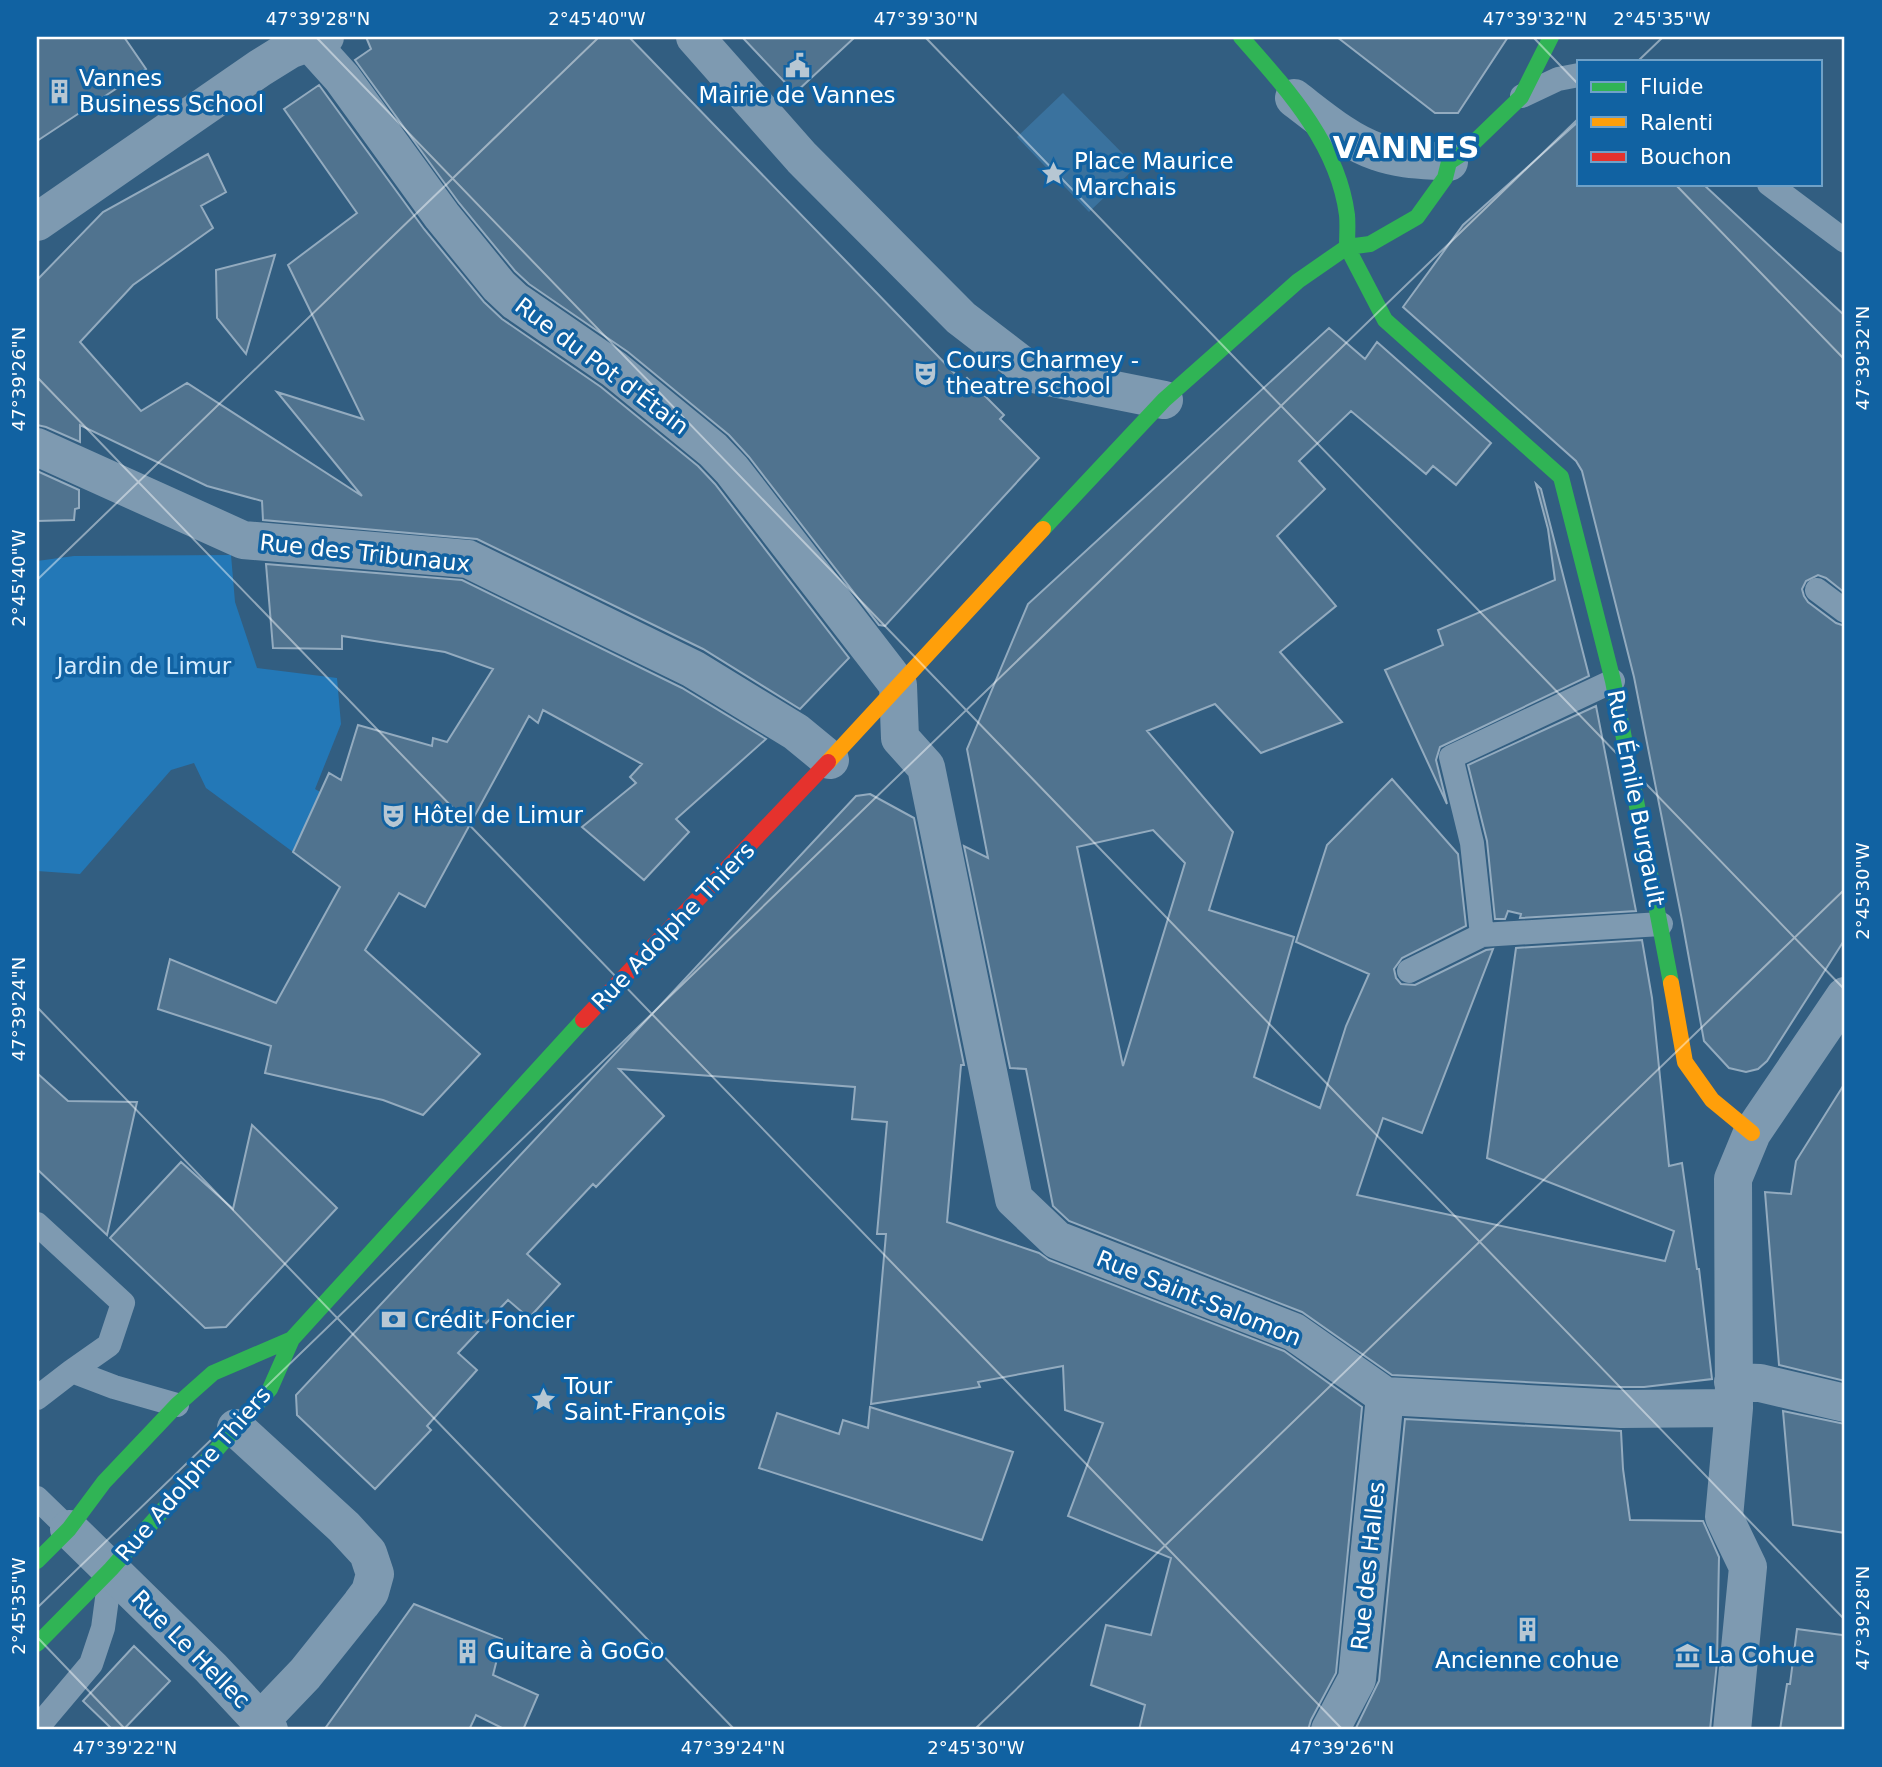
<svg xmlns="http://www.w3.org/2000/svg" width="1882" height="1767" font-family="'DejaVu Sans',sans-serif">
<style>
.green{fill:#2378b7}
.water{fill:#3a729e}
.building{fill:#50738f;stroke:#93abbf;stroke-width:2;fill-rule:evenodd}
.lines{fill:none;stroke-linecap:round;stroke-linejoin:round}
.lane{stroke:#7e9ab1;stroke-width:24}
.street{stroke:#7e9ab1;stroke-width:38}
.fast{stroke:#30b455;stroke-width:16}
.slow{stroke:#ff9f0a;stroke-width:16}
.jam{stroke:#e5322d;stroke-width:16}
.ticks{fill:none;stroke:#fff;stroke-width:2;stroke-opacity:0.45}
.labels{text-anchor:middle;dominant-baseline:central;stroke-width:7;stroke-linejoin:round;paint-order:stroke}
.poi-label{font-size:23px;fill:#fff;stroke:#1162a2;text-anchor:start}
.street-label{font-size:23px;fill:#fff;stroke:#1162a2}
.park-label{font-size:23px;fill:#d5ecfe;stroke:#1162a2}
.district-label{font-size:30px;font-weight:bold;letter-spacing:2px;fill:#fff;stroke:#1162a2}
.neatline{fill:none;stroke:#fff;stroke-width:2.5}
.ticks-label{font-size:18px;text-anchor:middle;fill:#fff}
</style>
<rect width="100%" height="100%" fill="#325e81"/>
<path class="green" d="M231,555L235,602L257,668L337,678L341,724L315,789L320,792L293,852L206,788L194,763L171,770L80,874L37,871V561L74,556Z"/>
<path class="water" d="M1063,93L1136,167L1089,212L1017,137Z"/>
<path class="building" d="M37,37H124L146,69L37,141Z
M366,37H629L963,382L967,378L1004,415L1000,419L1039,458L885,626L879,625L749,457L729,435L628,352L529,284L515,271L459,203L355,60L371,49Z
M742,37H855L795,93Z
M1337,37H1508L1458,113H1435Z
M319,85L424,229L484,302L502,319L601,387L698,466L715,484L849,658L800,709L703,649L477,539L263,520L262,501L207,486L80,425V442L46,427L37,425V280L103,212L208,154L226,192L201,206L213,228L133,285L80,342L141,411L187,383L362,496L277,392L363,419L288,265L357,213L284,109Z
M1579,121V184H1703L1845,316V593L1826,578L1818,575L1806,581L1802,589L1804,596L1808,602L1836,623L1845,626V939L1767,1061L1758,1069L1746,1072L1729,1068L1704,1041L1682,920L1634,677L1582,471L1576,461L1403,307L1463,225Z
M275,255L246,354L217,318L216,270Z
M1329,328L1365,359L1377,342L1491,443L1456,485L1433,466L1426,474L1351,411L1299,461L1325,489L1277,536L1336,606L1280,652L1342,722L1261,753L1215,704L1147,731L1233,832L1209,910L1294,937L1254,1077L1320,1108L1346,1026L1369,974L1296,942L1327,845L1392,779L1458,854L1466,926L1402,958L1394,969L1396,978L1401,984L1415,985L1486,950L1493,949L1422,1133L1383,1118L1357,1195L1665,1261L1674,1231L1487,1158L1516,948L1642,940L1652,998L1669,1166L1682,1163L1697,1269H1699L1712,1379L1644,1387H1621L1392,1375L1302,1312L1069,1221L1053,1206L1026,1069L1010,1068L964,846L988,858L967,749L1028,604ZM1153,830L1185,863L1123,1066L1077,847Z
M37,471L79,490V508L75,509L74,520L37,521Z
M1536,484L1541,489L1589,676L1440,747L1436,760L1447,804L1385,670L1443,645L1438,630L1555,580L1548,529Z
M266,564L462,580L682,688L766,739L676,819L689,832L644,880L582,827L636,783L630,777L642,764L543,710L538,723L529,716L425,907L399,893L365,950L480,1054L423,1115L383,1100L265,1073L271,1046L158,1009L170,959L276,1003L340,887L293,852L329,773L341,780L358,725L432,746L433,738L447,742L493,669L445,652L342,636V649L273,648Z
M1596,706L1636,911L1520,918L1521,914L1508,911L1505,919H1495L1487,841L1468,765Z
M870,794L914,818L964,1065H961L947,1222L1039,1253L1049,1260L1284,1351L1362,1407L1336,1673L1311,1720L1308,1730H1139L1145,1705L1091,1685L1106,1625L1151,1635L1171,1558L1068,1516L1103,1423L1065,1410L1063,1366L978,1382L980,1387L871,1404L886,1234H877L887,1122L852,1119L855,1087L619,1069L664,1116L596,1187L593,1184L527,1254L560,1284L529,1318L508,1300L458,1353L477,1370L427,1426L431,1430L375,1489L297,1415L296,1395L856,796Z
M37,1073L68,1101L137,1102L107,1235L37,1169Z
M1845,1083V1381L1779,1365L1765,1192L1791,1194L1796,1161Z
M252,1125L337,1208L226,1327L205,1328L110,1238L181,1162L233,1209Z
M870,1407L1013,1452L982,1540L759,1468L777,1413L839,1434L843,1420L868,1428Z
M1783,1411L1845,1424V1533L1793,1525Z
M1405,1419L1621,1431L1623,1469L1630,1520L1703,1521L1719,1557L1717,1662L1710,1730H1355L1379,1681Z
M414,1604L502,1639L493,1675L538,1695L523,1730H506L476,1715L469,1730H324Z
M1797,1629L1842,1635L1845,1638V1730H1780L1787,1684H1790Z
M134,1646L170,1681L123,1730H113L83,1701Z"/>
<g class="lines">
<path class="lane" d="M1522,96L1558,79L1579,75
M1769,184L1845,241
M1817,590L1845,611
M1482,935L1472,843L1451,757L1613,681
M1409,971L1482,935L1661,924
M37,1224L123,1303L109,1345L72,1371
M37,1398L72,1371L114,1387L177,1405
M37,1498L69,1529
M37,1728L91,1664L103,1628L111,1569"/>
<path class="street" d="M305,37L342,78L442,216L499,286L515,301L614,369L713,450L732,470L898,685L900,738L926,767L1014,1199L1057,1240L1294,1332L1385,1396L1621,1409L1734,1408
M695,37L802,158L961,318L1034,374L1164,400
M1294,98C1319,117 1348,142 1378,152C1400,160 1426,160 1449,162
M37,222L260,68L289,50L325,37
M37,447L243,540L468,559L693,669L796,732L830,760
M1733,1382L1760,1383L1845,1403
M236,1428L344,1527L368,1553L375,1574L370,1592L361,1604L305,1674L261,1720
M69,1529L211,1668L269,1730
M1330,1730L1357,1679L1385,1396
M1732,1730L1748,1567L1724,1517L1734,1408L1733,1179L1752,1133L1845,996"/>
<path class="fast" d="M1241,37C1286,88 1338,144 1347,215C1348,225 1347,236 1347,247
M1347,247L1385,320L1561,477L1613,681L1671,983
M1043,529L1164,400L1298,281L1347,247L1370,244L1417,217L1445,178L1449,162L1463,153L1521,97L1551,37
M37,1561L69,1529L104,1482L177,1405L213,1373L292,1339
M37,1644L111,1569L270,1389L292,1339L583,1020"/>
<path class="slow" d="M828,762L1043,529
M1671,983L1685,1062L1712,1100L1752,1133"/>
<path class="jam" d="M583,1020L828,762"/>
</g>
<path class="ticks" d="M316,37L1845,1620M925,37L1845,990M1533,37L1579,85M1638,61L1663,37M1675,184L1845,360M37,377L1343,1730M37,580L599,37M37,1007L735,1730M37,1608L1579,118M37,1637L126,1730M974,1730L1845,889"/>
<defs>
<symbol id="civic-bare" viewBox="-9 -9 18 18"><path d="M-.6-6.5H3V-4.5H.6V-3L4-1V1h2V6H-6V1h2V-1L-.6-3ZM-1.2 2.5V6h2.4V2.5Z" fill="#b7c7d3" stroke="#1162a2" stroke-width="2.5" paint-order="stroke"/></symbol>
<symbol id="building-bare" viewBox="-9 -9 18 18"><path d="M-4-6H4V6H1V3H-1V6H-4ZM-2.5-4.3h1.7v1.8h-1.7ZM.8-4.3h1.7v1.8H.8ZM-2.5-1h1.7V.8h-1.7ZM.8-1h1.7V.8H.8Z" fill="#b7c7d3" stroke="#1162a2" stroke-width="2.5" paint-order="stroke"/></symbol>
<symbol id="sight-bare" viewBox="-9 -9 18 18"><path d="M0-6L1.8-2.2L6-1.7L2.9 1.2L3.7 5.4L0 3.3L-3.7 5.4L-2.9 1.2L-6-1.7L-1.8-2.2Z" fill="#b7c7d3" stroke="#1162a2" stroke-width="2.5" paint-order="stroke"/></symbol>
<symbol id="theatre-bare" viewBox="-9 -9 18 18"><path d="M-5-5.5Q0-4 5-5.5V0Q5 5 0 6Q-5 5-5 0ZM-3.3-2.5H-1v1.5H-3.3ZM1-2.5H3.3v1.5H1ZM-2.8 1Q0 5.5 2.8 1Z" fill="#b7c7d3" stroke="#1162a2" stroke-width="2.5" paint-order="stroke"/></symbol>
<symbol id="bank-bare" viewBox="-9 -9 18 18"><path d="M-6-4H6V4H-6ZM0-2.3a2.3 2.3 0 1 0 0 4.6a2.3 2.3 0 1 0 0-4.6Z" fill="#b7c7d3" stroke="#1162a2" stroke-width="2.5" paint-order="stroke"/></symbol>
<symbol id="museum-bare" viewBox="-9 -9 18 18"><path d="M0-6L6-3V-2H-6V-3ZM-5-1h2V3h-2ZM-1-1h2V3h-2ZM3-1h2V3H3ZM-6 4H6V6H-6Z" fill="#b7c7d3" stroke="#1162a2" stroke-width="2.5" paint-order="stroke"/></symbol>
</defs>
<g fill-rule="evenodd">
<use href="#civic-bare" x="780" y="48" width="35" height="35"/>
<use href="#building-bare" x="42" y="74" width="35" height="35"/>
<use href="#sight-bare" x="1036" y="156" width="35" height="35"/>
<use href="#theatre-bare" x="908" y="356" width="35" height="35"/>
<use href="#theatre-bare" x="376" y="798" width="35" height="35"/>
<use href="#bank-bare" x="376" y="1302" width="35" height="35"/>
<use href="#sight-bare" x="526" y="1382" width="35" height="35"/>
<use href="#building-bare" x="1510" y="1612" width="35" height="35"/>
<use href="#building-bare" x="450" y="1634" width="35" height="35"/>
<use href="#museum-bare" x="1670" y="1638" width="35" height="35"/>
</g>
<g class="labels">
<g class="poi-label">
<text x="79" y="78">Vannes<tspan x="79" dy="26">Business School</tspan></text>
<text x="797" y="95" text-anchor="middle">Mairie de Vannes</text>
<text x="1074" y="161">Place Maurice<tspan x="1074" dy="26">Marchais</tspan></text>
<text x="946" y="360">Cours Charmey -<tspan x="946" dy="26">theatre school</tspan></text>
<text x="413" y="815">Hôtel de Limur</text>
<text x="414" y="1320">Crédit Foncier</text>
<text x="564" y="1386">Tour<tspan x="564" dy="26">Saint-François</tspan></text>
<text x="487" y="1651">Guitare à GoGo</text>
<text x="1707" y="1655">La Cohue</text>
<text x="1527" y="1660" text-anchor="middle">Ancienne cohue</text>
</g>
<g class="street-label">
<text transform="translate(602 366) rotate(37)">Rue du Pot d'Étain</text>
<text transform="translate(365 553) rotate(6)">Rue des Tribunaux</text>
<text transform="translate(1636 798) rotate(79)">Rue Émile Burgault</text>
<text transform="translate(673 926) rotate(-46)">Rue Adolphe Thiers</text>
<text transform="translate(1199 1298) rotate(22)">Rue Saint-Salomon</text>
<text transform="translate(193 1474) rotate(-49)">Rue Adolphe Thiers</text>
<text transform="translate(1368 1566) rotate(-84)">Rue des Halles</text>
<text transform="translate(191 1649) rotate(45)">Rue Le Hellec</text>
</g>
<g class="park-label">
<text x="144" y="666">Jardin de Limur</text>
</g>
<g class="district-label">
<text x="1407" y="147">VANNES</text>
</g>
</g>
<rect width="1882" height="1767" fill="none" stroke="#1162a2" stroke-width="77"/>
<rect x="1577" y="60" width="245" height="126" fill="#1162a2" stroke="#70a1c7" stroke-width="2"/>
<rect x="1591" y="82" width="35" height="10" fill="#30b455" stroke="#70a1c7" stroke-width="2"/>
<text x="1640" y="94" font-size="21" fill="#ffffff">Fluide</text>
<rect x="1591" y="117" width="35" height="10" fill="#ff9f0a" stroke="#70a1c7" stroke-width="2"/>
<text x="1640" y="130" font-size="21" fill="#ffffff">Ralenti</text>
<rect x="1591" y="152" width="35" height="10" fill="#e5322d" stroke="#70a1c7" stroke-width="2"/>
<text x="1640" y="164" font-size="21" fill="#ffffff">Bouchon</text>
<rect x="38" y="38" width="1805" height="1690" class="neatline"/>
<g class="ticks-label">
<text x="318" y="25">47°39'28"N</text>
<text x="597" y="25">2°45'40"W</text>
<text x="926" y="25">47°39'30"N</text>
<text x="1535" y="25">47°39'32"N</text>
<text x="1662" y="25">2°45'35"W</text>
<text transform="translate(1863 358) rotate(-90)" y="6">47°39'32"N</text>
<text transform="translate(19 379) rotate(-90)" y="6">47°39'26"N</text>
<text transform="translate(19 578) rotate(-90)" y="6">2°45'40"W</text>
<text transform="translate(1863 891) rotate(-90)" y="6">2°45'30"W</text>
<text transform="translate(19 1009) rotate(-90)" y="6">47°39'24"N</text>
<text transform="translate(19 1606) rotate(-90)" y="6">2°45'35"W</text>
<text transform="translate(1863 1618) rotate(-90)" y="6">47°39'28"N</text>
<text x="125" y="1754">47°39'22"N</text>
<text x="733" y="1754">47°39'24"N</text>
<text x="976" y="1754">2°45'30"W</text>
<text x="1342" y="1754">47°39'26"N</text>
</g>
</svg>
